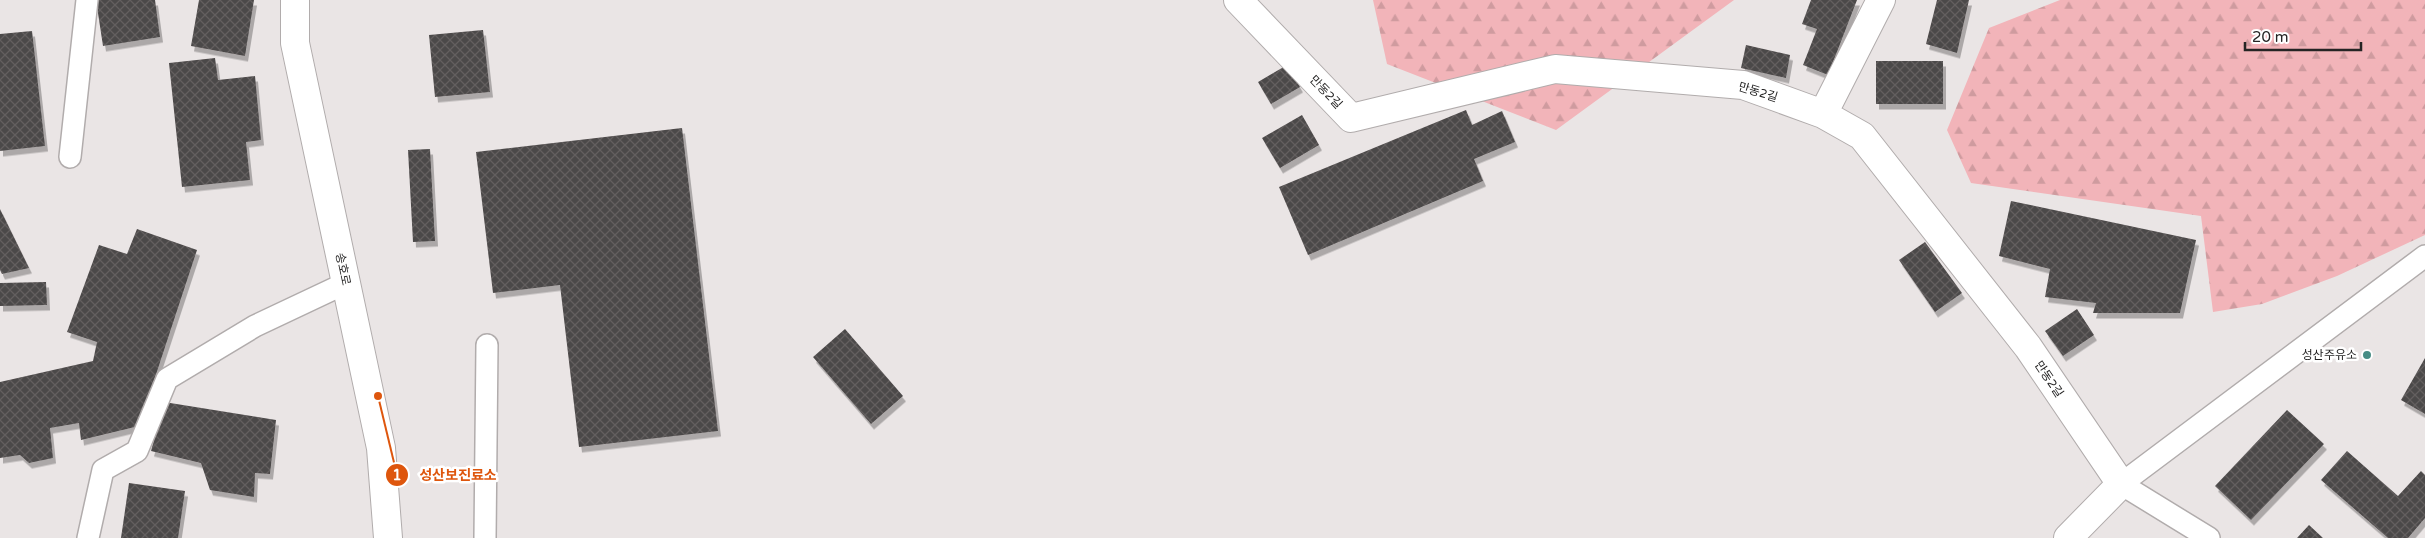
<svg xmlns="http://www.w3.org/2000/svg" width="2425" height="538" font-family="'Varela Round','Noto Sans KR',sans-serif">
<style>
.forest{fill:url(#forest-firs)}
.building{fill:url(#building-cross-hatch);filter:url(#shadow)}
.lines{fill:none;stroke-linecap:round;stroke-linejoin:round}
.service-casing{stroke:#b1acac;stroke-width:24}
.minor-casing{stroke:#b1acac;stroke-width:30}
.secondary-casing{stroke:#b1acac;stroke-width:30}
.service{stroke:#fff;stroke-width:21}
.minor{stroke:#fff;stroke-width:28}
.secondary{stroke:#fff;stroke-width:28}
.poi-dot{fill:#468c84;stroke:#fff;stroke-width:2}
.labels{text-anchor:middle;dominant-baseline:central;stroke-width:5;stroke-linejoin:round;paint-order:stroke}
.street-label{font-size:12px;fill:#252424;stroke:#fff}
.poi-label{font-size:12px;fill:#252424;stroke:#fff;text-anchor:end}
.leader{fill:none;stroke:#de560d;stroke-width:2}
.callout-dot{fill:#de560d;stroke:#fff;stroke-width:2}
.mark-label{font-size:15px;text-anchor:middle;font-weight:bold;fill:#fff}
.callout-label{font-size:14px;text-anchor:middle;font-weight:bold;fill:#de560d;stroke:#fff;stroke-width:5;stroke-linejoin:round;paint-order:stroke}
</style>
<defs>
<pattern id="forest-firs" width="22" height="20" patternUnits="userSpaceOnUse" patternTransform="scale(1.25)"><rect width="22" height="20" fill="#f2b4b9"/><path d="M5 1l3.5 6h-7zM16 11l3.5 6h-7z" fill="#cf9b9f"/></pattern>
<pattern id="building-cross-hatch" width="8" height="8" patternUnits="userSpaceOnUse" patternTransform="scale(1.25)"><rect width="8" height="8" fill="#4c4848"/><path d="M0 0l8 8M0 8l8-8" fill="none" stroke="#635f5f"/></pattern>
<filter id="shadow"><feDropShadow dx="3" dy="5.5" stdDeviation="0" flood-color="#0004"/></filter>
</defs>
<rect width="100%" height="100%" fill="#eae5e5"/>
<path class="forest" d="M1373,0H1734L1556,130L1387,64Z
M2060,0H2425V235L2337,276L2262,304L2213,312L2201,216L1971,183L1947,130L1989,28Z"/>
<path class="building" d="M96,0H155L160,37L103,46Z
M199,0H254L245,56L191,46Z
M1811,0H1857L1828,75L1803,65L1817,29L1802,24Z
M1937,0H1969L1957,53L1926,44Z
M483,30L490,92L435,97L429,35Z
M32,31L45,146L0,151V34Z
M1746,45L1790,55L1786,78L1741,68Z
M215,58L218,80L255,76L261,140L246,142L250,180L182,187L169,63Z
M1876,61H1943V104H1876Z
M1287,65L1300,87L1271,104L1258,82Z
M1466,110L1472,125L1502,111L1515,142L1474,159L1483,181L1308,255L1279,187Z
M1302,115L1319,145L1280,168L1262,138Z
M682,128L718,431L579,447L560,285L493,293L476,152Z
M430,149L435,241L413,242L408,150Z
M2011,201L2196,240L2180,313H2093L2096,303L2045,297L2050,269L1999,256Z
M0,209L29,268L2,274L0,270Z
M137,229L197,250L139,426L81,440L79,423L50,428L53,458L29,463L20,455L0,458V382L93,361L97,342L67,332L99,245L127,254Z
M1925,242L1962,293L1935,312L1899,260Z
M46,282L47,305L0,306V283Z
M2077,309L2094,335L2063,356L2045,331Z
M845,329L903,396L871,424L813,357Z
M2425,358V414L2401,400Z
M164,402L276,420L270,474L255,473L254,497L210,490L201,463L151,451Z
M2287,410L2324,444L2251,520L2215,486Z
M2347,451L2398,496L2421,471L2425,475V518L2408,538H2388L2321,480Z
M129,483L185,491L178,538H121Z
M2309,525L2323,538H2297Z"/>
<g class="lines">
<defs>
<path id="service" d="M70,157L87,0
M88,538L103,470L137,451L167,379L255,326L346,283
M485,538L487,345
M2209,538L2121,484L2425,256"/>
<path id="minor" d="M1238,0L1351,118L1555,69L1743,85L1823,114L1862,136L2028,347L2121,484L2068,538
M1823,114L1881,0"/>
<path id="secondary" d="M295,0V43L381,448L388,538"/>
</defs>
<use href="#service" class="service-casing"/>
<use href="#minor" class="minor-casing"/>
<use href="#secondary" class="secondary-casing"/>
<use href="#service" class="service"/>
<use href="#minor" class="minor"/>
<use href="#secondary" class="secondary"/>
</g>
<circle class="poi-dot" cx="2367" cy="355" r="5"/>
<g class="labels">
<g class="street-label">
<text transform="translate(1326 92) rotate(46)">만동2길</text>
<text transform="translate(1758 92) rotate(17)">만동2길</text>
<text transform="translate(343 269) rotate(78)">송호로</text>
<text transform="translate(2049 379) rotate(56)">만동2길</text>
</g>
<g class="poi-label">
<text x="2357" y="355">성산주유소</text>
</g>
</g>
<path class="leader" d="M378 396L397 475"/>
<g class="callout-dot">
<circle cx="378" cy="396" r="5"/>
<circle cx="397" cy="475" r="12"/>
</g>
<g class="mark-label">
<text x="397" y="480">1</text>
</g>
<g class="callout-label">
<text x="458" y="480">성산보진료소</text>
</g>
<path d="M2245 42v8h116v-8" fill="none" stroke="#252424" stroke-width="2.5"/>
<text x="2252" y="42" font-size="15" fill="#252424" stroke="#ffffff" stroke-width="4" paint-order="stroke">20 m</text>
</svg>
